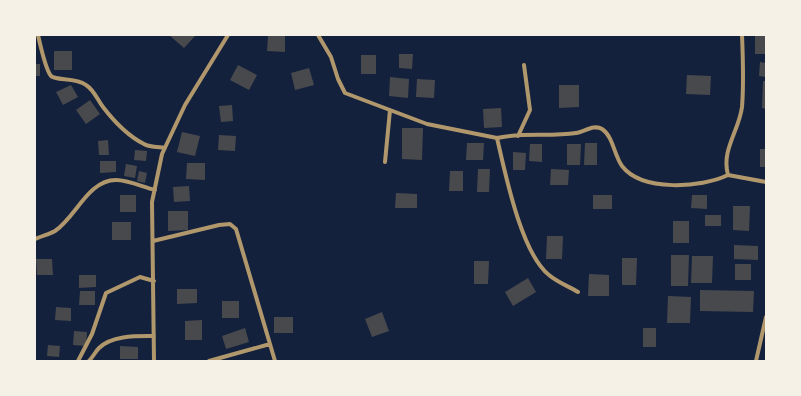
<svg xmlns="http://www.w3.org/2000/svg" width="801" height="396" font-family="Cabin,sans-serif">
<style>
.building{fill:#48494c}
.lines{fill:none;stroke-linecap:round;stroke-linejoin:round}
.minor{stroke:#b1986c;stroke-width:4}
</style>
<rect width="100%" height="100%" fill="#14213d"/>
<path class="building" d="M169,35H196L184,48Z
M268,36H285V52L267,51Z
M755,36H766V54H755Z
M54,51H72V70H54Z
M399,54H413L412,69L399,68Z
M361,55H376V74H361Z
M760,62L766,63V77L759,76Z
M35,64H40V76H35Z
M238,65L257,75L249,90L230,80Z
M309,68L314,85L295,90L291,73Z
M687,75L711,76L710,95L686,94Z
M390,77L409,79L408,98L389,96Z
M417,79L435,80L434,98L416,97Z
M763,81H766V109L762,108Z
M71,85L78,97L63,105L56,92Z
M559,85H579V107L559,108Z
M90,100L100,114L86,124L76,110Z
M232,105L233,121L221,122L219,106Z
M501,108L502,127L484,128L483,109Z
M402,128H423L422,160L402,159Z
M182,132L200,136L195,156L177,152Z
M219,135L236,136L235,151L218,150Z
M108,140L109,155H99L98,141Z
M467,143H484L483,160H466Z
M585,143H597V165H584Z
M530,144H542V162L529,161Z
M567,144H581L580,165H567Z
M760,149H766V167H760Z
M135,150L147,151L146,161L134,160Z
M513,152L526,153L525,170H513Z
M100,161H116V172L100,173Z
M187,163H205V180L186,179Z
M126,164L137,166L135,178L124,176Z
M478,169H490L489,192H477Z
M551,169L569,170L568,185H550Z
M139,171L147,173L145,183L137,181Z
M450,171H463V191H449Z
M189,186L190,201L174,202L173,187Z
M396,193L417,194V208H395Z
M120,195H136V212H120Z
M593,195H612V209H593Z
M692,195H707V209L691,208Z
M733,206H750L749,231L733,230Z
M168,211H188V230L168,231Z
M705,215H721V226H705Z
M673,221H689V243H673Z
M112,222H131V240H112Z
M547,236H563L562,259H546Z
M734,245L758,246V260L734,259Z
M671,255H689L688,286H671Z
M692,256H713L712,283H691Z
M622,258H637L636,285H622Z
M36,259H52L53,275H37Z
M474,261H489L488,284H474Z
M735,264H751V280H735Z
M589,274L609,275V296H588Z
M79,275H96V287L79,288Z
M528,278L536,292L513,306L505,292Z
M177,289H197V303L177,304Z
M700,290L754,291L753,312L700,311Z
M80,291H95V305H79Z
M668,296L691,297L690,323H667Z
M222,301H239V318H222Z
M56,307L71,308V321L55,320Z
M382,312L389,331L372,337L365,319Z
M274,317H293V333H274Z
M202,320V340H185V321Z
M245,328L249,342L226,349L222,336Z
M643,328H656V347H643Z
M74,331L87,332L86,346L73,345Z
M48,345L60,346L59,357L47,356Z
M120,346L138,347V359H120Z"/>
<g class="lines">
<path class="minor" d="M38,35C40,44 46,70 51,76C56,81 76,77 86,85C94,90 97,99 103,107C113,120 128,136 144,144C149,147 158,147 165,148
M318,35L331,57L338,79L345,93L427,124L497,138C522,132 550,137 576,133C584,132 594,124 602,129C613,136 614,155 622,166C642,192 701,188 728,175
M742,35C743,59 744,83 742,107C739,131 721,150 728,175L766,182
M518,136L530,110L524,65
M497,138C505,172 521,253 549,275C557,282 568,286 578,292
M385,162L390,110
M35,239C41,236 50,234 55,231C76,217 88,180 116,180C128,180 143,187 155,190
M153,241L219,225L230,224L236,229L275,361
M78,361L92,334L106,293L140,277L154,281
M89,361C93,357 95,352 99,348C112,335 137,336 154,336
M154,361L152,202L162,154L185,105L228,35
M209,361L270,344
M756,361L766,317"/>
</g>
<rect width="801" height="396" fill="none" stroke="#f6f1e7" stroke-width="72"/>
</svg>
